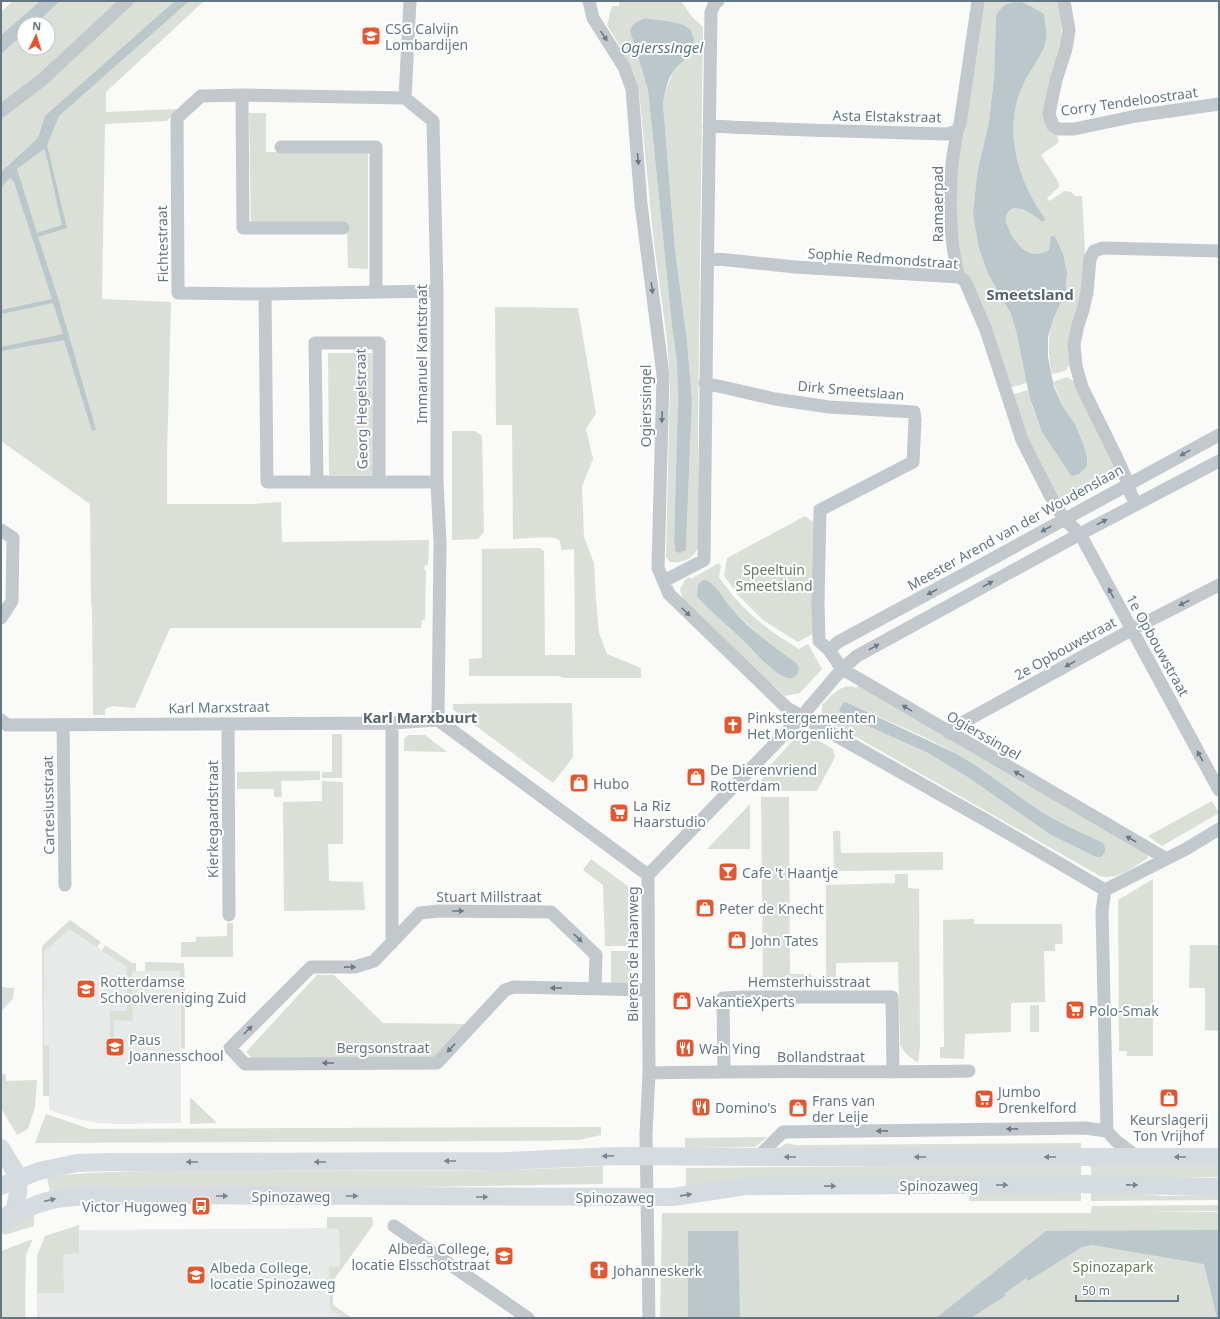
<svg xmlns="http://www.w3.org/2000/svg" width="1220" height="1319" font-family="'Noto Sans',sans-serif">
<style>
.built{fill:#e8e9e9}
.green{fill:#dadfd7;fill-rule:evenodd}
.water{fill:#bbc7cb;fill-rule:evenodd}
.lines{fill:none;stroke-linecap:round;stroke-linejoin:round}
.street{stroke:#c3c8cc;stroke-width:13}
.secondary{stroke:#d6dbdf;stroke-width:18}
.highway{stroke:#d6dbdf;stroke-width:22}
.oneway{fill:#6a7a87}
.oneway2{fill:#768591}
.labels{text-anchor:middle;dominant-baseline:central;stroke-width:4;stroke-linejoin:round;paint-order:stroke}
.poi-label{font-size:14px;fill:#657683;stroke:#fff;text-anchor:start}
.street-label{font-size:14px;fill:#657683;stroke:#fff}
.park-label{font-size:14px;fill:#687a64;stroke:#fff}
.water-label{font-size:15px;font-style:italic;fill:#60757c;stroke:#fff}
.neighbourhood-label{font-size:15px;font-weight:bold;fill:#57646e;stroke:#fff}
</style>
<rect width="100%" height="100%" fill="#fafaf8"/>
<path class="built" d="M69,928L127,967V1011H110L114,1045V1020H133L132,971H180L181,1123L120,1124L98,1123L74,1118L49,1110V1045H44V952Z
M339,1228L340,1267L329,1266L330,1309L343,1318H37V1283L63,1253H79V1230Z"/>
<path class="green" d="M13,1H40L1,35V12Z
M60,1H204L106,92V112L177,109L167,121L105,124L102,299L171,302L167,456V504H252L281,502L282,542L429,540L428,565H425L424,570H426L425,620H422L421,628H170L135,708L112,706L105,709V715H93L92,612L91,602L90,504L1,441V54L24,34V48H48V24H36Z
M619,1H681L693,18L703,27L698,422L699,543C697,557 684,564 670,562L666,557L670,380L667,340L653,235L639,91C633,66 620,47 607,25L612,6H619ZM646,18L681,24L687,26L693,35L690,55L673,72L666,90L663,104L675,249L687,341L692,399L686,547L683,552L674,547V541L678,398L677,362L672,326L648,90L630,31Z
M983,1H1058L1062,13L1061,49L1048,88L1056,131L1059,142L1041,155L1059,183V187L1047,198L1049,201L1065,191L1071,192L1075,196H1082L1086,270L1071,363L1065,371L1052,374C1048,355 1047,337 1054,317C1057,309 1063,301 1065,292C1071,274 1063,253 1055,236H1052L1049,250C1030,260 1019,248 1010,232C1008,228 1005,222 1006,217C1009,198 1035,215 1042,222L1046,220C1018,181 1002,131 1023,85C1029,71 1045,53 1046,39C1047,31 1045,22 1044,14L1034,8L996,16L994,77L989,121L977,174L973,214L989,276L1011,314L1017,335L1027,383L1012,387L1008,386L965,275L960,252L956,211L958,160Z
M249,113H266V152L368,151V269L348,268L347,225H251Z
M495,307L578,308L596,413L586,429L593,459L582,486L584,537L594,563L596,600L599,633L607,654L641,668V678H564L559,676H469V659L482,658V549L540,548L544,551L545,655H575L574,549L561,550C561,547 561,543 559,540C553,535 521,539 513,539L512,425H496Z
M328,353H372L373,475H329Z
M1067,377L1074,381L1120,474L1062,506L1032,452L1012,397L1014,394L1028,390C1034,422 1053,449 1071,476L1087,466V457L1083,443L1075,424L1063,407L1053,382Z
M452,431H475L482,436L484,532L478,539L452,540Z
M805,516L813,522L812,634L798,642L763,620L739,596L724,576L727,558Z
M719,563L721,566L719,577C741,609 765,629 799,649L808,644L822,669L800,693L785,696L724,641L684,601L680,590L685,580L689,577L691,579ZM712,584L731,609L766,641L795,662L787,678C766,667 759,655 743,639C728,625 711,613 697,597Z
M858,685L1145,852L1148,858C1133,867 1117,881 1100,876L828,721L829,718L822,713V705C832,695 842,682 856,688ZM846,702L922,736L957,754L978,767L1043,813L1069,827L1096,857L1051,835L969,778L928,753L843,715Z
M572,703L573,757L553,783L453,709V704Z
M332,734H342V778H322V772H332Z
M408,735H425L447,752L404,751V739Z
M811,736L833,749L835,757L817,791H761L763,773L796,737Z
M320,771V780L281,781L282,797H274V789H237V772Z
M322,781L343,782V844H328L329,881L363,882L365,910L284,911L283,802L322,801Z
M761,797H789L790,974H811L812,988L763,989Z
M1212,801L1219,813L1162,846L1148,836Z
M750,804V849H707Z
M833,831H840L841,853L943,852V870L834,871Z
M591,859L629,887L631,893L632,946H605L603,885L583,870Z
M895,874H908V888L919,889L920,1046L918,1062C910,1058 904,1053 900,1044L898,962L836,963V988L826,989V885L895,883Z
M1153,879V1056H1127V1051H1119L1118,900Z
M974,919V924H1062L1063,944H1055V951H1044L1045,1002L1011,1003V1032L965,1034L964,1059L940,1058V1047H944L943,920Z
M70,920L101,942L97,947L69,929L44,952V1045H49V1096H43L42,946Z
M227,923H233V957H181V942H196V937L227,936Z
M105,945L132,963H136V971L132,972L133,1021L114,1020V1045H110V1011H127V967L102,951Z
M1190,945H1219V1031L1205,1030V988H1189Z
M611,951H631L632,983H611Z
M145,962L184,963L185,985V1049L181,1048L180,971H145Z
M317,975H334L383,1023L468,1024L433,1060L253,1059L246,1052Z
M1,987L14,988L13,999L1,1011Z
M1030,1005H1039V1032H1030Z
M1,1073L6,1075V1081L37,1080L35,1107L28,1129L17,1135L1,1108Z
M190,1097L217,1123L190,1124Z
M46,1114L90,1129L601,1127V1135L579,1140L517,1141L35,1143Z
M767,1137L755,1147L685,1148V1138Z
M787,1143L795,1145L1081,1143V1151L779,1148Z
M1219,1163V1177H1091V1164Z
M1081,1164V1178L686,1189V1168Z
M603,1166V1184L50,1193L47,1177C100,1170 154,1171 207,1171C339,1169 471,1174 603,1166Z
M1081,1191V1201H969V1192Z
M1091,1191H1112L1163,1196L1219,1195V1200L1091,1201Z
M1219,1205V1211L1137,1212H1219V1318H660L662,1213H1091L1092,1206Z
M34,1214V1226L5,1235L1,1233V1231Z
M327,1217H372L373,1225L333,1281V1305L352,1318H343L330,1309L329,1266L340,1267L339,1229L327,1228Z
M79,1225V1253L63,1254L64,1293H37V1256L45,1236Z
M33,1239L26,1255L25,1318H1V1251Z"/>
<path class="water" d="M40,1H60L36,24H24V34L1,54V35Z
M175,1H189L59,116L47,145L67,228L38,237L59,301L96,430L92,431L64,340L1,351V347L63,334L53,303L1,314V310L52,299L14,182L10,178L1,187V172L36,140L39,135L45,116ZM44,149L46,154L62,225L37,233L17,169Z
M1021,2L1034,8L1044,14C1045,22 1047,31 1046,39C1045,53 1029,71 1023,85C1002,131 1018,181 1046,220L1042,222C1035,215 1010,198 1006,217C1005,222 1008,227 1010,232C1019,248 1030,260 1049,250L1051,236H1055L1063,254L1067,272L1066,292L1054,317L1048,337V357L1054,387L1063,407L1075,424L1083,443L1087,457V466L1079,474L1071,476L1042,432L1030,399L1017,335L1011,314L989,276L979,248L973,214L977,174L989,121L994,77L996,16C1004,3 1007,3 1021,2Z
M646,18C655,20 679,22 686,26C695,32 696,45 690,54C686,60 678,65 673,72C667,80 665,93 663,104L675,249L687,341L692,399L686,547V550L680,553L675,551L674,541L678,398L677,362L672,326L648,90L630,31C632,23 638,21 646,18Z
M703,580C714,580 724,600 731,608C749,629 773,646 795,662C801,667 800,676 791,678C786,679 779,674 775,671C762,662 753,649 742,639C727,625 711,612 697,597L698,585Z
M846,702L957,754L978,767L1043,813L1069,827L1103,843C1106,849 1106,852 1101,857H1096L1051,835L969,778L928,753L843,715L839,710L843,703Z
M1219,1230V1318H1217L1204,1264L1092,1245L1082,1247L1028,1281L1026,1278L1005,1293V1296L971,1318H936L1046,1231Z
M688,1231H738L740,1318H688Z"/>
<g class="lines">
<path class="street" d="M410,1L405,98L433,121L437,291V482L440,543L438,720
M589,1L593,18L624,67L632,89L641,204L663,375L658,568L669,594L787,708L989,822L1105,890
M1064,1L1069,30L1066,49L1056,80L1049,114L1053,126L1059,129H1074L1136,116L1219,104
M242,95L243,228H343
M405,98L242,95L201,96L177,118L178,293L265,294L437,291
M1,111L43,79L127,1
M709,126C789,130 868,132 947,134L957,131L960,124L978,1
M957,131C956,142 953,153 952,164C949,202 949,240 959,277
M281,147H376V292
M708,258L795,267L959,277L965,281L986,330L1022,440L1053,501L1064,519L1080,534L1219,790
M265,294L267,482H437
M705,383L775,399L829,407L914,412L915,420L913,462L820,510L818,602L819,641L829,650L842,669L1165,858
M317,482L315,343H379V482
M1136,504L1131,494L1128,483L1115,454L1082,387L1076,366L1074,344L1078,325L1083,310L1087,292L1090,259L1094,251L1103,248L1219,251
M1,530L13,538L12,601L1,618
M664,581L704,560C705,377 709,195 711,12L715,3L718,1
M829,650L838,642L970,571L1219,435
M1,720L7,725L392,723L438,720
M438,720L648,875
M392,723V943
M228,724L229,915
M63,725L65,885
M949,733L962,723L1131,630L1219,585
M1105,890L1102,911L1107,1131
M1105,890L1186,849L1219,829
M595,989L596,955L551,912L439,911L420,913L374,961L355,967H311L230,1048L245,1064L437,1063L505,990L514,987L648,990
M724,1071L723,998L746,997H892L893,1072
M649,1073C756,1070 862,1073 969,1071
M758,1157L783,1132L1085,1128L1107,1131L1116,1141L1137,1157
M394,1226L528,1318
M649,1318L646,1135L649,1073L648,875L801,717L842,669L857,656L1080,534L1219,461"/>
<path class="secondary" d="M1,1148L19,1178L18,1192L14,1214
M1,1186L39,1171L77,1163L112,1162L506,1161L615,1156L758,1157H1219
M14,1214L38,1204L55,1199L94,1195L673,1197L746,1186L1086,1184L1219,1187"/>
<path class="highway" d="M1,1221L14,1214"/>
</g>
<defs><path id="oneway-solid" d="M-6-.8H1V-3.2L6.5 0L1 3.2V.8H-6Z"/></defs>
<g class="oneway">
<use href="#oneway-solid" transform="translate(604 36) rotate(57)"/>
<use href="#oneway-solid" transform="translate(638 159) rotate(85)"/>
<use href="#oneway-solid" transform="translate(652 288) rotate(83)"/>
<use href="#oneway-solid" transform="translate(662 417) rotate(92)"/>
<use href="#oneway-solid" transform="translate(1185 453) rotate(151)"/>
<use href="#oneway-solid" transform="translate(1102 522) rotate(-28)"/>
<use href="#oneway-solid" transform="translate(1046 529) rotate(151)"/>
<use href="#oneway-solid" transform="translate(988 584) rotate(-29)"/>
<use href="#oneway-solid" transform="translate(932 592) rotate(152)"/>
<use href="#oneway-solid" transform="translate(1111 593) rotate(-118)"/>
<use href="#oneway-solid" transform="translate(1184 603) rotate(153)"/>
<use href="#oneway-solid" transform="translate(686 612) rotate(45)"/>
<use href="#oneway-solid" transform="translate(874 647) rotate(-29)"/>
<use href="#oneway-solid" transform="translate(1070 664) rotate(151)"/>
<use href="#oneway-solid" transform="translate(907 708) rotate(-149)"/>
<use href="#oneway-solid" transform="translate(1200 756) rotate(-119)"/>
<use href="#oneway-solid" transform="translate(1019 774) rotate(-150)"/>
<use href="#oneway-solid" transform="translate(1131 839) rotate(-150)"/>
<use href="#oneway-solid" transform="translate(458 911)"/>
<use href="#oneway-solid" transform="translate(578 938) rotate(44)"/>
<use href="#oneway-solid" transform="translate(350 967) rotate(-1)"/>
<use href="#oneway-solid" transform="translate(556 988) rotate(-179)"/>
<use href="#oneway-solid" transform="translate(248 1030) rotate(-45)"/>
<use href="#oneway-solid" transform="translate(451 1048) rotate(133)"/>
<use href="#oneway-solid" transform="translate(328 1063) rotate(180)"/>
<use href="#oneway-solid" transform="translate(1012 1129) rotate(179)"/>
<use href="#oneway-solid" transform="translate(882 1131) rotate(179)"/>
</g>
<g class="oneway2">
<use href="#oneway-solid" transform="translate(608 1156) rotate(177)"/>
<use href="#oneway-solid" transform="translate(790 1157) rotate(-180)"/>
<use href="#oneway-solid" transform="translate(920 1157) rotate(-180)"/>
<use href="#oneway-solid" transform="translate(1050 1157) rotate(-180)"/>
<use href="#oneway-solid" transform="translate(1180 1157) rotate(180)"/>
<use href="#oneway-solid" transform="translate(450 1161) rotate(180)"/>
<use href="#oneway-solid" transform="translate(192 1162) rotate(-180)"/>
<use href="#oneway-solid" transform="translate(320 1162) rotate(180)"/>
<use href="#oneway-solid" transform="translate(1002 1185)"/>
<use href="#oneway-solid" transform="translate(1132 1185) rotate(1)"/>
<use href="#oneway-solid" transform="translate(830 1186) rotate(-1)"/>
<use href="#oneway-solid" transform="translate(686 1195) rotate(-8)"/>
<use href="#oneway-solid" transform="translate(222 1196)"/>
<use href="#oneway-solid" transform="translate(352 1196)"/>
<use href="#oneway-solid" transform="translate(482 1197)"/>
<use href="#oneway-solid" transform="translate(50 1200) rotate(-13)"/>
</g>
<defs>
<symbol id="school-square" viewBox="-11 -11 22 22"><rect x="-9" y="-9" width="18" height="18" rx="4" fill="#e4572e" stroke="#fff"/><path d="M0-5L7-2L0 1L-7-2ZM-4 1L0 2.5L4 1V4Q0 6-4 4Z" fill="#fff"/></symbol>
<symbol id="church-square" viewBox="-11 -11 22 22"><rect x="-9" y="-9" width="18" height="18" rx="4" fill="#e4572e" stroke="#fff"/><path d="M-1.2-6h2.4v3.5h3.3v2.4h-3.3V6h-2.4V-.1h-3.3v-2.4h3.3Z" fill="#fff"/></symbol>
<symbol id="shop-square" viewBox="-11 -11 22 22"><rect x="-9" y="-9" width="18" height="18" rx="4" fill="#e4572e" stroke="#fff"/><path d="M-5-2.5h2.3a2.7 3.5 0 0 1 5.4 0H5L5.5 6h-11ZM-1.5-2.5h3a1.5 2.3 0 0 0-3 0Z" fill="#fff"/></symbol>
<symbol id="supermarket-square" viewBox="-11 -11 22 22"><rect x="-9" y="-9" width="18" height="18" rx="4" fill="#e4572e" stroke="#fff"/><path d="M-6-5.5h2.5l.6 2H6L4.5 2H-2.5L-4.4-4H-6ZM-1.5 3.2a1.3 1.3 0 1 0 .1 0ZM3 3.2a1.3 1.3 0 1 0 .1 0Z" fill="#fff"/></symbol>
<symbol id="bar-square" viewBox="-11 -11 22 22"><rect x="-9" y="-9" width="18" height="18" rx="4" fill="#e4572e" stroke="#fff"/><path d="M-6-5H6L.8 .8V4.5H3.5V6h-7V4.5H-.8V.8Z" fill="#fff"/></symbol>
<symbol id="restaurant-square" viewBox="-11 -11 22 22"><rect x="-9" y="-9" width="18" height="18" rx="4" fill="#e4572e" stroke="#fff"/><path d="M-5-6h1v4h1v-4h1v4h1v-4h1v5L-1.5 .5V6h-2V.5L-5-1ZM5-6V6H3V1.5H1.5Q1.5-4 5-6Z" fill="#fff"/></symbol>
<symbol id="bus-square" viewBox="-11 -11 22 22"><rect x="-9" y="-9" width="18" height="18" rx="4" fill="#e4572e" stroke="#fff"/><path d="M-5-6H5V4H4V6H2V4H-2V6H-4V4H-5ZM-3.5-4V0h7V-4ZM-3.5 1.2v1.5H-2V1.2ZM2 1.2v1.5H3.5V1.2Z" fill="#fff"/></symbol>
</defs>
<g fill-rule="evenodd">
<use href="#school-square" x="360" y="25" width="22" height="22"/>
<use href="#church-square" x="722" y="714" width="22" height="22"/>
<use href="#shop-square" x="685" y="766" width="22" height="22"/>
<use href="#shop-square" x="568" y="772" width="22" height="22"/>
<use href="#supermarket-square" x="608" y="802" width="22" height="22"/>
<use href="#bar-square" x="717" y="861" width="22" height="22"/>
<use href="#shop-square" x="694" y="897" width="22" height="22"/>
<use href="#shop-square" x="726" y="929" width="22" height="22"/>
<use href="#school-square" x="75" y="978" width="22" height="22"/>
<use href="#shop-square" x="671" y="990" width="22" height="22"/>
<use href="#supermarket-square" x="1064" y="999" width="22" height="22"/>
<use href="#school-square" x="104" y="1036" width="22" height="22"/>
<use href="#restaurant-square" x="674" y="1037" width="22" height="22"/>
<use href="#shop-square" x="1158" y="1087" width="22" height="22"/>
<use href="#supermarket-square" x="973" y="1088" width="22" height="22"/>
<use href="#restaurant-square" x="690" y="1096" width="22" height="22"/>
<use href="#shop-square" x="787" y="1097" width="22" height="22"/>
<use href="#bus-square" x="190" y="1195" width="22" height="22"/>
<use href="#school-square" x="493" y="1245" width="22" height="22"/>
<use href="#church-square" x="588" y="1259" width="22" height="22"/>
<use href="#school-square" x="185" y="1264" width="22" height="22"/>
</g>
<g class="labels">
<g class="poi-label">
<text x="385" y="28">CSG Calvijn<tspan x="385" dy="16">Lombardijen</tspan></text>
<text x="747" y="717">Pinkstergemeenten<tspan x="747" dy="16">Het Morgenlicht</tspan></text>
<text x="710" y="769">De Dierenvriend<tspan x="710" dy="16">Rotterdam</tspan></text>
<text x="593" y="783">Hubo</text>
<text x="633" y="805">La Riz<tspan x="633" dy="16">Haarstudio</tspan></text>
<text x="742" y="872">Cafe 't Haantje</text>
<text x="719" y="908">Peter de Knecht</text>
<text x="751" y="940">John Tates</text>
<text x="100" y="981">Rotterdamse<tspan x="100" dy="16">Schoolvereniging Zuid</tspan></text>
<text x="696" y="1001">VakantieXperts</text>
<text x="1089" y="1010">Polo-Smak</text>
<text x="129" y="1039">Paus<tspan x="129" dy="16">Joannesschool</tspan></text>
<text x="699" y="1048">Wah Ying</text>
<text x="998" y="1091">Jumbo<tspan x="998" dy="16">Drenkelford</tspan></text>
<text x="812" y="1100">Frans van<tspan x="812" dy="16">der Leije</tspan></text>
<text x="715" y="1107">Domino's</text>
<text x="1169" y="1119" text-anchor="middle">Keurslagerij<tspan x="1169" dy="16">Ton Vrijhof</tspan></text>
<text x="187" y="1206" text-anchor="end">Victor Hugoweg</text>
<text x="490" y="1248" text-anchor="end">Albeda College,<tspan x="490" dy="16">locatie Elsschotstraat</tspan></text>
<text x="210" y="1267">Albeda College,<tspan x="210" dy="16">locatie Spinozaweg</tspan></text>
<text x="613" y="1270">Johanneskerk</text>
</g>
<g class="street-label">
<text transform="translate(1129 101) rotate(-8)">Corry Tendeloostraat</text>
<text transform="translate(887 116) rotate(1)">Asta Elstakstraat</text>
<text transform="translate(937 204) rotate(-90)">Ramaerpad</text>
<text transform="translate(162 244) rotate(-91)">Fichtestraat</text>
<text transform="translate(883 258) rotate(4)">Sophie Redmondstraat</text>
<text transform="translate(421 354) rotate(-90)">Immanuel Kantstraat</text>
<text transform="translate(851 390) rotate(5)">Dirk Smeetslaan</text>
<text transform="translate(645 406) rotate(-90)">Ogierssingel</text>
<text transform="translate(361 409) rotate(-91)">Georg Hegelstraat</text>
<text transform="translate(1015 527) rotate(-29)">Meester Arend van der Woudenslaan</text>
<text transform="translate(1158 645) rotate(61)">1e Opbouwstraat</text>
<text transform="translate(1065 648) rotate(-29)">2e Opbouwstraat</text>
<text transform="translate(219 707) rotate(-1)">Karl Marxstraat</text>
<text transform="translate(984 735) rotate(30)">Ogierssingel</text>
<text transform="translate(48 805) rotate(-91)">Cartesiusstraat</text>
<text transform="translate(212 819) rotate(-90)">Kierkegaardstraat</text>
<text x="489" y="896">Stuart Millstraat</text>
<text transform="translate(632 954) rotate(-90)">Bierens de Haanweg</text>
<text x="809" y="981">Hemsterhuisstraat</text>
<text x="383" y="1047">Bergsonstraat</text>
<text x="821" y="1056">Bollandstraat</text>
<text x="939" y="1185">Spinozaweg</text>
<text x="291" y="1196">Spinozaweg</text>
<text x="615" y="1197">Spinozaweg</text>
</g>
<g class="park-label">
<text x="774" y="569">Speeltuin<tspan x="774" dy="16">Smeetsland</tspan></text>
<text x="1113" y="1266">Spinozapark</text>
</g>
<g class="water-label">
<text x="662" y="47">Ogierssingel</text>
</g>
<g class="neighbourhood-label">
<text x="1030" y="294">Smeetsland</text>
<text x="420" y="717">Karl Marxbuurt</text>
</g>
</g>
<rect width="1220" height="1319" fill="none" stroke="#657683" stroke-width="4"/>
<g transform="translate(36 36) rotate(4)"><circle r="19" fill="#ffffff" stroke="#c1c8cd"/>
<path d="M0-3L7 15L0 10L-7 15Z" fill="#e4572e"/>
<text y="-6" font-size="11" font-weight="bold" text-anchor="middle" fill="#657683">N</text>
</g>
<path d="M1076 1295v6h102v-6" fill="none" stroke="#657683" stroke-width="2"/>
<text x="1082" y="1295" font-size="12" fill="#657683" stroke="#ffffff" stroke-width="3" paint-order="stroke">50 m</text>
</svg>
